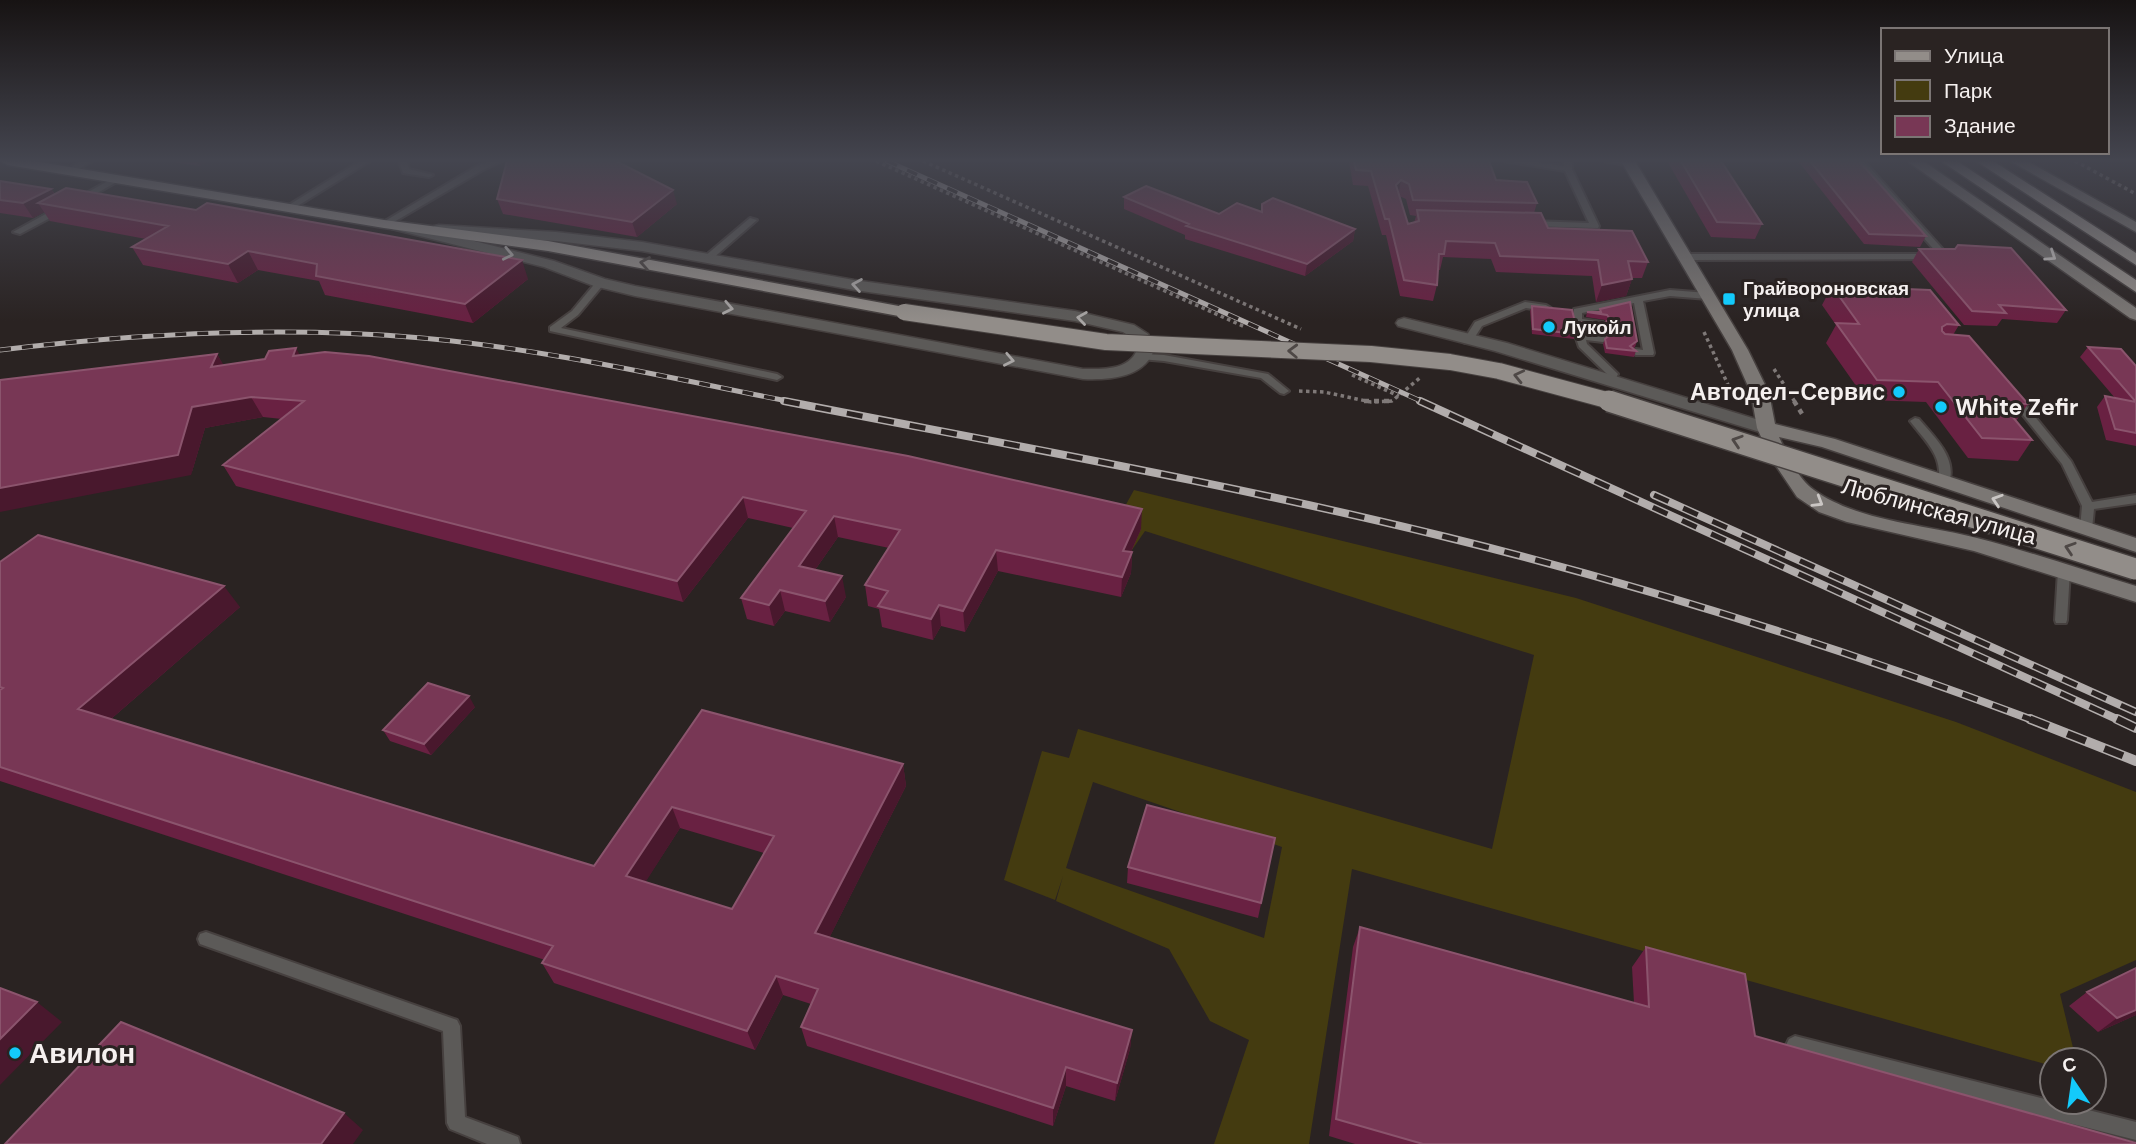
<svg xmlns="http://www.w3.org/2000/svg" width="2136" height="1144" font-family="'DM Sans',sans-serif">
<style>
.green{fill:#443b10;fill-rule:evenodd}
.lines{fill:none;stroke-linecap:round;stroke-linejoin:round}
.lane-casing{stroke:#46403f;stroke-width:4}
.street-casing{stroke:#46403f;stroke-width:3}
.secondary-casing{stroke:#46403f;stroke-width:3}
.primary-casing{stroke:#46403f;stroke-width:3}
.path-far1{stroke:#7f7978;stroke-width:3.5;stroke-dasharray:3.5 3.5;stroke-linecap:butt}
.path{stroke:#7f7978;stroke-width:4.5;stroke-dasharray:5 5;stroke-linecap:butt}
.lane{fill:#5c5a58;fill-rule:evenodd}
.street{fill:#5c5a58;fill-rule:evenodd}
.secondary{fill:#7b7774;fill-rule:evenodd}
.primary{fill:#928d89;fill-rule:evenodd}
.rail-far2-casing{stroke:#b2adac;stroke-width:5}
.rail-far1-casing{stroke:#b2adac;stroke-width:8}
.rail-casing{stroke:#b2adac;stroke-width:10}
.rail-far2{stroke:#2a2322;stroke-width:3.5;stroke-dasharray:11;stroke-linecap:butt}
.rail-far1{stroke:#2a2322;stroke-width:5;stroke-dasharray:16;stroke-linecap:butt}
.rail{stroke:#2a2322;stroke-width:7;stroke-dasharray:20;stroke-linecap:butt}
.primary-bridge-far1-casing{stroke:#46403f;stroke-width:18;stroke-linecap:butt}
.primary-bridge-casing{stroke:#46403f;stroke-width:24;stroke-linecap:butt}
.primary-bridge-far1{stroke:#928d89;stroke-width:16}
.primary-bridge{stroke:#928d89;stroke-width:21}
.wall{fill:#692142;fill-rule:evenodd}
.shaded-wall{fill:#49182d}
.building{fill:#783755;stroke:#8b546d;stroke-width:2;fill-rule:evenodd}
.oneway{stroke:#a8a5a4}
.oneway2{stroke:#cac6c4}
.oneway3{stroke:#4e4846}
.poi-dot{fill:#13cafb;stroke:#2a2322;stroke-width:2.5}
.labels{text-anchor:middle;dominant-baseline:central;stroke-width:6;stroke-linejoin:round;paint-order:stroke}
.far-poi-label{font-size:19px;font-weight:bold;fill:#f5f0ef;stroke:#2a2322;text-anchor:start}
.poi-label{font-size:23px;font-weight:bold;fill:#f5f0ef;stroke:#2a2322;text-anchor:end}
.street-label{font-size:23px;fill:#f5f0ef;stroke:#2a2322}
.near-poi-label{font-size:28px;font-weight:bold;fill:#f5f0ef;stroke:#2a2322;text-anchor:start}
</style>
<rect width="100%" height="100%" fill="#2a2322"/>
<path class="green" d="M1134,490L1576,598L1956,722L2136,792V960L2060,994L2076,1060H2052V1066L1352,869L1309,1144H1214L1249,1040L1210,1021L1169,949L1056,901L1063,876L1055,900L1004,880L1042,751L1069,758L1078,729L1492,849L1534,655L1145,531L1123,563L1098,555ZM1093,782L1282,847L1264,938L1066,868Z"/>
<g class="lines">
<defs>
<path id="lane" d="M81,161H92L72,173L65,171Z
M360,161H370L291,210L284,208Z
M399,161H407L409,169L433,175L429,177L403,173Z
M490,161H502L483,170L387,226L380,224L477,166Z
M1504,161H1528L1564,166V161H1572V169L1599,226L1598,228L1528,226V222L1531,221L1589,223L1565,171Z
M1604,161H1628L1634,164L1630,166Z
M1855,161H1864L1948,255V259L1684,260L1680,257L1684,254H1938Z
M115,177L122,179L81,202L74,200Z
M62,205L65,206V210L20,234L13,232Z
M750,218L757,220L711,260H705V256Z
M600,280L605,283L603,285L578,315L561,328L777,374L782,377L777,380L550,331V327L572,311L597,281Z
M1670,290L1708,293L1713,296L1708,299L1670,296L1643,301L1654,353L1653,355H1636L1631,352L1636,349L1643,350L1634,303L1582,313V319L1603,322V326H1578L1573,323L1574,309Z
M1525,302L1546,305L1551,308L1546,311L1526,308L1482,326L1471,343H1465L1463,341L1475,322Z
M1580,332L1603,336L1608,339L1603,342L1586,340L1587,344L1618,374L1614,382H1606L1605,380L1608,375L1579,347L1575,335Z
M1144,354L1164,355L1268,374L1289,391L1284,394L1280,393L1261,378L1164,361L1140,359L1139,357Z
M2015,396L2019,397L2071,461L2092,502L2136,495V503L2094,509L2092,529L2090,532H2082L2080,529L2082,506L2062,464L2010,399Z
M1915,418L1919,419C1935,438 1959,459 1948,486L1944,487L1938,483C1944,456 1925,441 1910,421Z
M2064,567L2070,571L2067,620L2066,623H2056L2055,620L2058,571Z
M206,932L457,1020L460,1026L465,1117L518,1137L520,1144H487L450,1129L447,1123L443,1031L200,944L198,939L200,934Z
M1795,1036L2136,1122V1140L1795,1054L1789,1051L1786,1045L1789,1039Z"/>
<path id="street" d="M397,222L433,230L434,226L439,225L556,232L642,242L854,280L1075,311L1134,325L1148,334L1155,347C1146,378 1110,380 1083,379L635,296L594,286L544,267L392,229L390,226ZM446,234L556,241L642,251L854,290L1075,321L1123,332L1135,340L1138,347C1131,371 1103,369 1083,369L635,286L605,279L554,261Z
M1404,318L1507,343L1772,424L1775,428L1772,432H1760L1495,351L1398,326L1396,323L1398,320Z"/>
<path id="secondary" d="M1621,161H1635L1748,350L1769,393L1775,424L1835,439L2136,538V552L1822,447L1779,437C1787,454 1798,479 1814,490C1856,521 1927,525 1977,538C2031,552 2083,570 2136,586V602L1974,551L1847,522L1819,512L1797,497L1770,457L1757,428L1751,393L1732,350Z
M1907,161H1923L2136,308V320L2130,318Z
M2010,161H2027L2136,222V232Z"/>
<path id="primary" d="M1,161H34L384,220L548,241L904,307L912,312L904,317L548,251L384,228L8,165Z
M1941,161H1957L2136,280V292Z
M1976,161H1993L2136,253V265Z"/>
</defs>
<use href="#lane" class="lane-casing"/>
<use href="#street" class="street-casing"/>
<use href="#secondary" class="secondary-casing"/>
<use href="#primary" class="primary-casing"/>
<path class="path-far1" d="M876,161L1245,327
M923,161L1301,329
M2075,161L2136,194
M1704,332L1729,387V398
M1774,369L1795,402
M1352,375L1399,396
M1299,391L1324,392L1371,402L1392,401L1421,377"/>
<path class="path" d="M1364,401H1393
M1794,401L1804,417"/>
<use href="#lane" class="lane"/>
<use href="#street" class="street"/>
<use href="#secondary" class="secondary"/>
<use href="#primary" class="primary"/>
<defs>
<path id="rail-far2" d="M887,161L1423,402
M0,350C140,333 281,326 422,338C546,349 670,378 792,402"/>
<path id="rail-far1" d="M784,401C1004,444 1227,483 1446,537C1646,586 1842,648 2035,721
M1420,401L2121,721
M1654,495L2136,712"/>
<path id="rail" d="M2030,719L2136,761
M2117,719L2136,728"/>
</defs>
<use href="#rail-far2" class="rail-far2-casing"/>
<use href="#rail-far1" class="rail-far1-casing"/>
<use href="#rail" class="rail-casing"/>
<use href="#rail-far2" class="rail-far2"/>
<use href="#rail-far1" class="rail-far1"/>
<use href="#rail" class="rail"/>
<defs>
<path id="primary-bridge-far1" d="M904,312L1106,342L1371,354L1450,362L1499,371L1614,402"/>
<path id="primary-bridge" d="M1609,401L2135,569"/>
</defs>
<use href="#primary-bridge-far1" class="primary-bridge-far1-casing"/>
<use href="#primary-bridge" class="primary-bridge-casing"/>
<use href="#primary-bridge-far1" class="primary-bridge-far1"/>
<use href="#primary-bridge" class="primary-bridge"/>
</g>
<path class="wall" d="M167,161H208L199,166Z
M1349,161H1489L1496,180L1537,203L1534,213L1548,228L1648,262L1642,278H1631L1632,279L1626,296L1596,302L1592,276L1496,272L1491,259L1443,257L1440,270H1438L1437,285L1433,301L1400,296L1386,235H1382L1368,186L1353,185ZM1399,196L1406,199L1410,215L1416,216L1414,223L1408,224Z
M1667,161H1721L1762,224L1755,239L1711,237Z
M1798,161H1859L1926,236L1920,247L1864,244Z
M0,181L51,189L55,194L528,279L473,323L325,295L319,281L258,270L238,283L143,265L132,247L146,239L50,221L44,212L33,218L0,213Z
M1124,197L1219,214L1262,211L1355,229L1353,241L1305,276L1185,239V235L1124,209Z
M497,199L677,204L637,237L503,214Z
M1919,249L2066,310L2057,323L2002,319L1997,326L1964,325L1912,262Z
M1832,286L1959,325L1953,335L2028,404L2016,421L2032,440L2018,461L1968,458L1926,402L1866,400L1826,343L1836,325L1822,305Z
M1532,306L1575,322L1602,324L1606,322L1605,320L1586,317L1587,312H1599L1600,309L1637,341L1635,347L1633,349L1636,351L1634,357L1605,353L1603,344L1605,339L1608,337L1603,333L1579,330L1575,332L1574,339L1532,334L1530,311Z
M2088,347L2136,366V446L2106,440L2097,407L2105,396L2115,398L2080,357Z
M217,354L223,365L300,355L1141,529L1131,552H1132L1131,573L1121,597L998,571L965,632L941,626L933,640L882,627L879,609L868,606L865,585L889,548L838,537L815,570L846,597L830,622L785,611L774,626L747,619L741,598L793,528L748,518L683,602L236,486L223,465L282,419L263,417L205,428L191,475Z
M0,562L240,607L111,719L594,866L702,710L903,764L906,786L829,938L1132,1030L1130,1049L1115,1101L1066,1086L1053,1126L807,1046L801,1027L811,1004L783,995L755,1050L554,983L542,963L545,960L0,781ZM680,828L764,853L732,909L645,882Z
M475,707L431,755L390,741L383,730Z
M1275,838L1258,918L1127,883L1128,867Z
M1360,927L1634,1003L1632,967L1646,947L1755,1036L2136,1144H1355L1329,1136L1353,947Z
M2087,992L2136,1015L2098,1032L2069,1006Z"/>
<path class="shaded-wall" d="M196,161H208L199,166Z
M1401,180L1398,196L1396,185Z
M51,189L60,203H38L44,212L33,218L23,203Z
M673,190L677,204L637,237L632,222Z
M1355,229L1353,241L1305,276L1307,264Z
M248,251L258,270L238,283L228,264Z
M522,260L528,279L473,323L465,304Z
M1632,279L1626,296L1596,302L1602,285Z
M296,348L307,368L293,356Z
M217,354L229,374L211,367Z
M251,397L263,417L205,428L191,475L0,512V488L192,407Z
M743,497L748,518L683,602L677,581Z
M1142,509L1141,529L1122,572L1123,551Z
M834,516L838,537L803,587L799,566Z
M996,550L998,571L965,632L963,611Z
M1132,552L1131,573L1121,597L1122,577Z
M842,576L846,597L830,622L825,601Z
M224,586L240,607L97,731L78,709Z
M780,590L785,611L774,626L769,605Z
M939,605L941,626L933,640L931,619Z
M469,696L475,707L431,755L424,744Z
M903,764L906,786L821,954L815,933Z
M672,807L680,828L636,897L626,876Z
M776,976L783,995L755,1050L747,1031Z
M37,1002L62,1022L0,1085V1039Z
M2136,1010V1015L2098,1032L2117,1018Z
M1132,1030L1130,1049L1115,1101L1117,1083Z
M1066,1067V1086L1053,1126V1108Z
M344,1113L363,1130L353,1144H321Z"/>
<path class="building" d="M507,161H616L673,190L632,222L497,199Z
M1354,161H1489L1496,180L1527,182L1537,203L1413,200L1409,184L1401,180L1396,185L1408,224L1419,221L1417,210L1541,213L1548,228L1632,231L1648,262L1628,261L1632,279L1602,285L1598,260L1500,256L1495,243L1446,241L1444,254H1439L1437,285L1404,280L1389,219H1385L1371,171L1356,170Z
M1681,161H1721L1762,224L1717,222Z
M1810,161H1859L1926,236L1869,234Z
M0,181L51,189L23,203L0,200Z
M1146,186L1219,214L1237,203L1262,212V204L1273,198L1355,229L1307,264L1186,226L1189,224L1124,197Z
M66,188L196,210L207,203L522,260L465,304L316,276L317,264L248,251L228,264L132,247L168,226L38,203Z
M1958,245L2011,248L2066,310L1999,305L2006,313L1972,311L1919,249H1955Z
M1832,286L1930,290L1959,325L1947,324L1942,327V331L1945,334L1969,336L2028,404L2001,403L2032,440L1982,438L1938,382L1877,380L1836,323L1859,324Z
M1630,302L1637,341L1630,346L1636,351L1607,348L1605,339L1612,333L1605,328L1581,324L1574,329L1576,334L1533,329L1532,306L1572,310L1575,322L1602,324L1610,319L1607,315L1587,312H1601L1600,309Z
M2088,347L2121,349L2136,366V402Z
M296,348L293,356L325,352L369,356L908,456L1142,509L1123,551L1132,552L1122,577L996,550L963,611L939,605L931,619L878,606L888,591L865,585L900,530L834,516L799,566L842,576L825,601L780,590L769,605L741,598L806,511L743,497L677,581L223,465L304,401L251,397L192,407L178,455L0,488V380L217,354L211,367L265,359L269,351Z
M2105,396L2136,402V433L2115,429Z
M38,535L224,586L78,709L594,866L702,710L903,764L815,933L1132,1030L1117,1083L1066,1067L1053,1108L801,1027L818,989L776,976L747,1031L542,963L553,946L0,767V690L3,688L0,687V562ZM672,807L774,836L732,909L626,876Z
M428,683L469,696L424,744L383,730Z
M1147,805L1275,838L1261,903L1128,867Z
M1360,927L1649,1007L1646,947L1745,974L1755,1036L2136,1143V1144H1423L1336,1119Z
M2136,968V1010L2117,1018L2087,992Z
M0,988L37,1002L0,1039Z
M121,1022L344,1113L321,1144H5Z"/>
<defs><path id="oneway-chevron" d="M-2-3.5L2.5 0L-2 3.5" fill="none" stroke-width="1.6" stroke-linecap="round" stroke-linejoin="round" transform="scale(1.75)"/></defs>
<g class="oneway">
<use href="#oneway-chevron" transform="translate(508 254) rotate(12)"/>
<use href="#oneway-chevron" transform="translate(857 285) rotate(-171)"/>
<use href="#oneway-chevron" transform="translate(728 308) rotate(11)"/>
<use href="#oneway-chevron" transform="translate(1082 318) rotate(-172)"/>
<use href="#oneway-chevron" transform="translate(1009 360) rotate(11)"/>
</g>
<g class="oneway2">
<use href="#oneway-chevron" transform="translate(2051 256) rotate(34)"/>
<use href="#oneway-chevron" transform="translate(1997 500) rotate(-162)"/>
<use href="#oneway-chevron" transform="translate(1818 502) rotate(31)"/>
</g>
<g class="oneway3">
<use href="#oneway-chevron" transform="translate(645 263) rotate(-170)"/>
<use href="#oneway-chevron" transform="translate(1293 351) rotate(-178)"/>
<use href="#oneway-chevron" transform="translate(1519 376) rotate(-167)"/>
<use href="#oneway-chevron" transform="translate(1737 441) rotate(-162)"/>
<use href="#oneway-chevron" transform="translate(2070 548) rotate(-162)"/>
</g>
<linearGradient id="sky" x2="0" y2="1"><stop stop-color="#171313"/><stop offset="0.5" stop-color="#44454f"/><stop offset="1" stop-color="#44454f" stop-opacity="0"/></linearGradient>
<rect width="2136" height="321" fill="url(#sky)"/>
<g class="poi-dot">
<rect x="1722" y="292" width="14" height="14" rx="3.5"/>
<circle cx="1549" cy="327" r="7"/>
<circle cx="1899" cy="392" r="7"/>
<circle cx="1941" cy="407" r="7"/>
<circle cx="15" cy="1053" r="7"/>
</g>
<g class="labels">
<g class="far-poi-label">
<text x="1743" y="288">Грайвороновская<tspan x="1743" dy="22">улица</tspan></text>
<text x="1563" y="327">Лукойл</text>
</g>
<g class="poi-label">
<text x="1885" y="392">Автодел-Сервис</text>
<text x="1955" y="407" text-anchor="start">White Zefir</text>
</g>
<g class="street-label">
<text transform="translate(1939 511) rotate(15)">Люблинская улица</text>
</g>
<g class="near-poi-label">
<text x="29" y="1053">Авилон</text>
</g>
</g>
<rect x="1881" y="28" width="228" height="126" fill="#2a2322" stroke="#7b7574" stroke-width="2"/>
<rect x="1895" y="51" width="35" height="10" fill="#928d89" stroke="#7b7574" stroke-width="2"/>
<text x="1944" y="63" font-size="21" fill="#f5f0ef">Улица</text>
<rect x="1895" y="80" width="35" height="21" fill="#443b10" stroke="#7b7574" stroke-width="2"/>
<text x="1944" y="98" font-size="21" fill="#f5f0ef">Парк</text>
<rect x="1895" y="116" width="35" height="21" fill="#783755" stroke="#7b7574" stroke-width="2"/>
<text x="1944" y="133" font-size="21" fill="#f5f0ef">Здание</text>
<g transform="translate(2073 1081) rotate(347)"><circle r="33" fill="#2a2322" stroke="#7b7574" stroke-width="2"/>
<path d="M0-5L12 26L0 18L-12 26Z" fill="#13cafb"/>
<text y="-10" font-size="19" font-weight="bold" text-anchor="middle" fill="#f5f0ef">С</text>
</g>
</svg>
